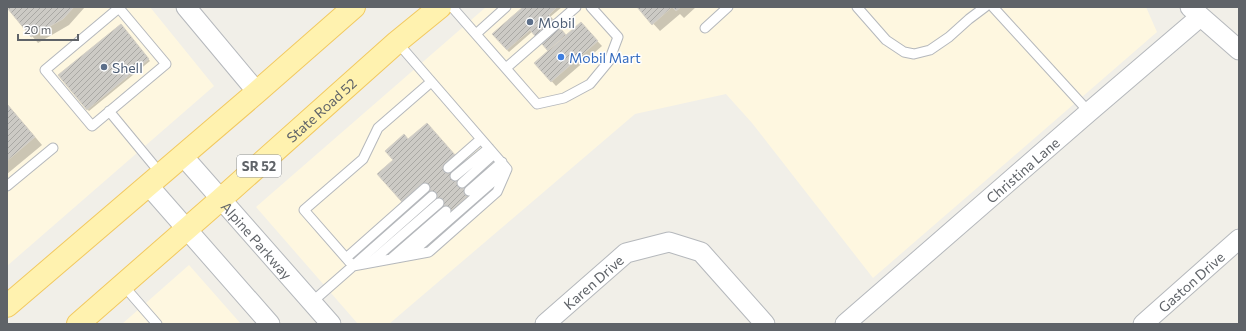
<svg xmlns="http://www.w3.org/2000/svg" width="1246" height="331" font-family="Commissioner,sans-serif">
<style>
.commercial{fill:#fef7e0}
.shadow{fill:#0003}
.building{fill:url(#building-hatch);stroke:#d6d1c6}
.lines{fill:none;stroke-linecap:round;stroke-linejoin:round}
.service-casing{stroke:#b5b8bc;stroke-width:11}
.minor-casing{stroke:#b5b8bc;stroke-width:21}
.primary-casing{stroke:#f2c960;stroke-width:24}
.service{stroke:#fff;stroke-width:9}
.minor{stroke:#fff;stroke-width:19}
.primary{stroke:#fff2af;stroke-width:22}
.service-dot{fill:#5c6f8a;stroke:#fff;stroke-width:1.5}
.shop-dot{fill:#3f7fe0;stroke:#fff;stroke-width:1.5}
.labels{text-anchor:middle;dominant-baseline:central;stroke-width:3;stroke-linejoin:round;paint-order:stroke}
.shield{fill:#fff;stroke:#8f9295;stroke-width:1}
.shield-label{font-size:13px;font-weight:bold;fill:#5f6368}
.service-label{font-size:14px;fill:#4e5e75;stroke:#fff;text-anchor:start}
.shop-label{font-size:14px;fill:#366cbe;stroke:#fff;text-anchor:start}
.street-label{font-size:14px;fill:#5f6368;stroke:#fff}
</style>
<defs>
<pattern id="building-hatch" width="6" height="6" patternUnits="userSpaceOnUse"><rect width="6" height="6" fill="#cccac5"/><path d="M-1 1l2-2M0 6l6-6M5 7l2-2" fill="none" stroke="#a9a8a4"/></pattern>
</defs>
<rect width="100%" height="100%" fill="#f1efe8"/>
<path class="commercial" d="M7,7H150L214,86L7,266Z
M486,7H1146L1157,32L873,278L752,123L726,94L635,114L389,324H358L256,207Z
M189,265L241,324H122Z"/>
<path class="shadow" d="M11,7H85L69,25L38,43L9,9Z
M525,7H562L550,17L567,36L585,28L602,46L556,86L535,63L549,51L533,31L509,52L507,50Z
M638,7H696L684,18L680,14L660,31Z
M123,27L150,61L89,111L87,109Z
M7,104L42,145L7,174Z
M433,130L461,163L451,172L476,200L455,219L428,190L408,208L378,174L394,160L408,140Z"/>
<path class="building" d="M10,7H74L63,19L31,37L8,9Z
M523,7H557L549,15L566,35L548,51L530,30L507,50L492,34Z
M637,7H681L676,11L672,7L652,25Z
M581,22L598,41L551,82L534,63Z
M121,24L149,59L87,110L58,75Z
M7,104L35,137L7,161Z
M427,123L456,156L446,165L471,193L448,213L422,184L402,202L377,174L393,160L385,151L404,134L408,139Z"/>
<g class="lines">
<defs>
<path id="service" d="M452,7L537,104L564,98L590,84L609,61L618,37L591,7
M857,7L886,40L904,52L914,54L930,50L949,37L969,19L985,7
M993,7L1089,112
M119,8L166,64L92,126L45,70L120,7
M705,28L728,7
M476,34L506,7
M397,42L507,169
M506,68L576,7
M109,111L161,174
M448,168L481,139
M455,176L489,148
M462,183L494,154
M7,186L53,148
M469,191L502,162
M409,255L505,171
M346,258L425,188
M392,258L446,211
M371,262L439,203
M354,265L432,196
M353,266L429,252L497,192L507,169
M123,285L157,324
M312,302L353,266L304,210L363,159L378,128L431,82"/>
<g id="minor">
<path d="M186,7L257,92"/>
<path d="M1190,7L1239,50"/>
<path id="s1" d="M183,156L331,324"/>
<path d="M148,185L270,324"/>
<path id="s2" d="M545,324L626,253L669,242L701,252L765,324"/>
<path id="s3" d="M845,324L1089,112L1200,17"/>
<path id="s4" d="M1143,324L1239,239"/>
</g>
<g id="primary">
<path d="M7,306L257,92L354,7"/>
<path id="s5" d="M78,324L221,199L397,42L440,7"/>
</g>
</defs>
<use href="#service" class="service-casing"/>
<use href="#minor" class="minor-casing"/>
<use href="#primary" class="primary-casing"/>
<use href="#service" class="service"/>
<use href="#minor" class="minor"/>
<use href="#primary" class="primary"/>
</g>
<g class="service-dot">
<circle cx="530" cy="22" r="4"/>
<circle cx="104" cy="67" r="4"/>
</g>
<circle class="shop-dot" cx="561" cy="57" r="4"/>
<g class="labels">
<rect class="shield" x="237" y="155" width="44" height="22" rx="3"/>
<g class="shield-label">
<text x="259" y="166">SR 52</text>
</g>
<g class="service-label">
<text x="538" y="22">Mobil</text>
<text x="112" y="67">Shell</text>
</g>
<g class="shop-label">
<text x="569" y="57">Mobil Mart</text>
</g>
<g class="street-label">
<text stroke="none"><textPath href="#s5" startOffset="324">State Road 52</textPath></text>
<text stroke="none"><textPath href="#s3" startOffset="235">Christina Lane</textPath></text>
<text stroke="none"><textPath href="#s1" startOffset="112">Alpine Parkway</textPath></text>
<text stroke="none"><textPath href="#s2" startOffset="64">Karen Drive</textPath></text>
<text stroke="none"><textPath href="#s4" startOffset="64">Gaston Drive</textPath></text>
</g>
</g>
<rect width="1246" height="331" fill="none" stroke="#5f6368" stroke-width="16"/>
<path d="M18 34v6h60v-6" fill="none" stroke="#5f6368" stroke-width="2"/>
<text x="24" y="34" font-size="12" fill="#5f6368" stroke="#ffffff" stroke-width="3" paint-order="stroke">20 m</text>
</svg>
